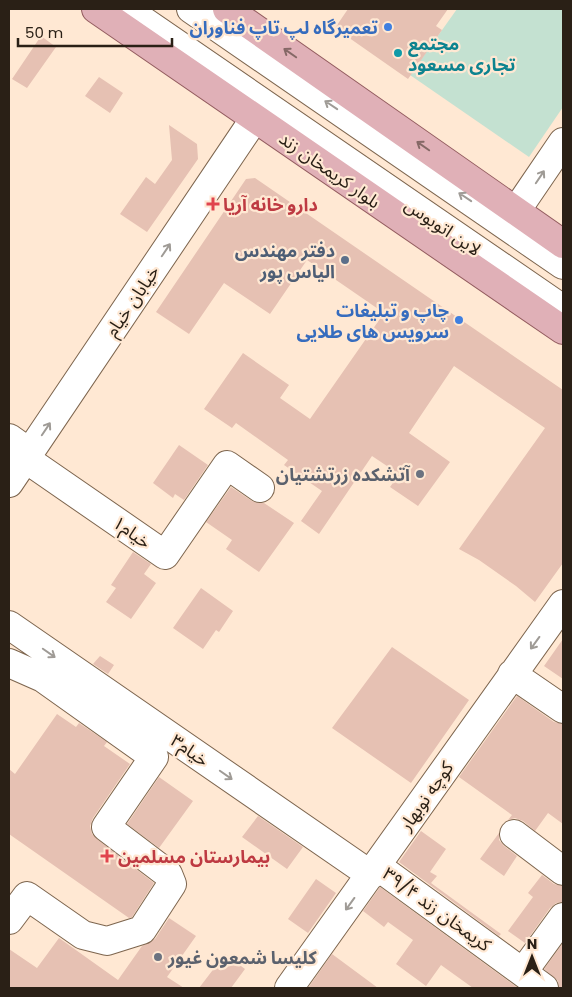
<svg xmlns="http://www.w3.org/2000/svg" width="572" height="997" font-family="Poppins,'Noto Sans Arabic',sans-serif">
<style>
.green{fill:#c4e1d1}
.building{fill:#e6c1b3}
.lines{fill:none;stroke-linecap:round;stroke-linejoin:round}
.minor-casing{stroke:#7d654e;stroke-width:30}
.major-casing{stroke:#935c5f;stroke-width:30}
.minor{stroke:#fff;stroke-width:28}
.major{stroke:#e0b0b7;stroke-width:28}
.oneway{stroke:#856866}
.oneway2{stroke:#9f9b96}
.shop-dot{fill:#3f7fe0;stroke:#ffe8d3;stroke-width:2}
.culture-dot{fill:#0f9aa8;stroke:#ffe8d3;stroke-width:2}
.health-dot{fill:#e0444e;stroke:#ffe8d3;stroke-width:2}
.service-dot{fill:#5c6f8a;stroke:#ffe8d3;stroke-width:2}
.worship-dot{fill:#6b7280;stroke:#ffe8d3;stroke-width:2}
.labels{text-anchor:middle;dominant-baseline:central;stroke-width:4.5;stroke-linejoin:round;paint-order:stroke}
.shop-label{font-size:18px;font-weight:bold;fill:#366cbe;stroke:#ffe8d3;text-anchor:end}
.culture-label{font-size:18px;font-weight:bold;fill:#0d838f;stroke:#ffe8d3;text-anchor:start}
.street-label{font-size:18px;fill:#2a2016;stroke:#ffe8d3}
.health-label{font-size:18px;font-weight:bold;fill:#be3a42;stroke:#ffe8d3;text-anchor:start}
.service-label{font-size:18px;font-weight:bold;fill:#4e5e75;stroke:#ffe8d3;text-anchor:end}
.worship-label{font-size:18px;font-weight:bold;fill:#5b616d;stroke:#ffe8d3;text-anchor:end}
</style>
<rect width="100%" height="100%" fill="#ffe8d3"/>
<path class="green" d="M457,9H563V107L529,157L410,75Z"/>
<path class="building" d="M348,9H448L436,26L442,30L408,79L335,28Z
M41,36L56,47L27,88L12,79Z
M99,77L123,93L110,113L85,96Z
M169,125L197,144L198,159L147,232L120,214L146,177L155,184L172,160Z
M255,178L563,390V563L535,602L516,586L479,560L459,549L545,428L454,366L409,433L450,462L418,506L390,487L399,474L372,456L319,534L301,521L322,491L284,465L288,460L236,423L232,428L204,409L243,353L289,385L280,398L310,419L384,313L307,260L270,314L224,283L189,334L156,312L246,179Z
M179,445L208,465L184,500L175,494L173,498L153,483Z
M231,487L252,501L258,503H264L294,523L259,572L226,549L232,540L206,522Z
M133,552L151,564L144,574L156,583L131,619L106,602L116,588L111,585Z
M201,588L233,611L219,632L216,630L203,649L173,628Z
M563,639V679L544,666Z
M392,647L469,700L411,783L332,728Z
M100,656L114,665L108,674L93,664Z
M517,696L554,722L563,724V824L548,813L535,831L523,821L515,818L508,820L512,815L459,777Z
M57,714L76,727L79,723L107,742L104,746L130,764L93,818L90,826L92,834L97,839L154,883L132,917L129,918L9,834V769L15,774Z
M159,777L193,801L159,848L127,824Z
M258,816L303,847L287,869L242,837Z
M421,831L446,849L430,872L437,876L431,883L501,934L499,936L399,862Z
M499,833V840L504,846L517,856L504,876L480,859Z
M542,875L554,884L563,886V902L556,903L550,908L525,943L508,931L533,897L528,893Z
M316,879L336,893L308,933L288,919Z
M380,887L518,988H473L441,965L426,986L396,964L413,940L388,922L384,927L363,911Z
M169,918L196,936L167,977L184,988H9V949L37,968L59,938L118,980L142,946L155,939Z
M563,943V988H559L558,981L544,969Z
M225,954L245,969L231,988H199Z
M332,954L378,988H308Z"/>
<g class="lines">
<defs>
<path id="minor" d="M126,9L563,309
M191,9L563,265
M516,211L563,142
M9,438L30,453
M26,459L165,555L227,465L260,488
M9,483L255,118
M9,625L371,875
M9,663L43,678L154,757L106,827L168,874L172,884L142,930L107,941L83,935L27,896L9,920
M512,674L563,709
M514,834L563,871
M377,866L544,988
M523,972L563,917
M289,988L563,604"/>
<path id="major" d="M96,9L563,330
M227,9L563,244"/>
</defs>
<use href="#minor" class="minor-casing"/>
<use href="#major" class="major-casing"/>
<use href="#minor" class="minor"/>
<use href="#major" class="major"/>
</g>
<defs><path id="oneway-shaft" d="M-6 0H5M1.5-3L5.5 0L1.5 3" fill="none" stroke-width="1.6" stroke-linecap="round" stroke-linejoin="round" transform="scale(1.25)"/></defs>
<g class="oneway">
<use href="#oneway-shaft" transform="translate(290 53) rotate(-145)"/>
<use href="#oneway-shaft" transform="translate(423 146) rotate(-145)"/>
</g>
<g class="oneway2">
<use href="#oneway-shaft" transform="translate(331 105) rotate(-146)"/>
<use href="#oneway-shaft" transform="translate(540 177) rotate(-56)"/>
<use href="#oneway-shaft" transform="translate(465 197) rotate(-146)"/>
<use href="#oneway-shaft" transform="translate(166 250) rotate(-56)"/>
<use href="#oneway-shaft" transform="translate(46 429) rotate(-56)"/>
<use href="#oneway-shaft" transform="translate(535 643) rotate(126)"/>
<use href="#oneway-shaft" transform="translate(49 653) rotate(35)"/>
<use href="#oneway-shaft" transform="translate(226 775) rotate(35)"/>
<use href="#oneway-shaft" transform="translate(350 904) rotate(126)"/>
</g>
<g class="shop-dot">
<circle cx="388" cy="27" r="5"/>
<circle cx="459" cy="320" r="5"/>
</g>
<circle class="culture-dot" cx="398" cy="53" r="5"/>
<g class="health-dot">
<path d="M210.5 196.5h5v5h5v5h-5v5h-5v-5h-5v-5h5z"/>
<path d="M104.5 848.5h5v5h5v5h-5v5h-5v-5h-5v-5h5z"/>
</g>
<circle class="service-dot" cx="345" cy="260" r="5"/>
<g class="worship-dot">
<circle cx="420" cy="474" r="5"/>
<circle cx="158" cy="957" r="5"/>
</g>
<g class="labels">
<g class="shop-label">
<text x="378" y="27">تعمیرگاه لپ تاپ فناوران</text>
<text x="449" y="310">چاپ و تبلیغات<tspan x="449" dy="21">سرویس های طلایی</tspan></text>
</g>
<g class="culture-label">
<text x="408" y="43">مجتمع<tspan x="408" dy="21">تجاری مسعود</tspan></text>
</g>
<g class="street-label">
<text transform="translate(330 170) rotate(35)">بلوار کریمخان زند</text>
<text transform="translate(443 227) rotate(34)">لاین اتوبوس</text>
<text transform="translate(132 301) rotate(-56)">خیابان خیام</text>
<text transform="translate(132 532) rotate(35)">۱خیام</text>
<text transform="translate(190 750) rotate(35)">خیام۳</text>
<text transform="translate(426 796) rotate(-55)">کوچه نوبهار</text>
<text transform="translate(437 909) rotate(36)">کریمخان زند ۳۹/۴</text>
</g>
<g class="health-label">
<text x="223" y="204">دارو خانه آریا</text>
<text x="118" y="856">بیمارستان مسلمین</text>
</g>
<g class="service-label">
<text x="335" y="250">دفتر مهندس<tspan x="335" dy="21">الیاس پور</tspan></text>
</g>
<g class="worship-label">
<text x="410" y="474">آتشکده زرتشتیان</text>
<text x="168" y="957" text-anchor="start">کلیسا شمعون غیور</text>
</g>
</g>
<rect width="572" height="997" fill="none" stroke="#2a2016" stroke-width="20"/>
<g transform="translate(532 957)" stroke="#ffe8d3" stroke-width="4" paint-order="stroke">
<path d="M0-4L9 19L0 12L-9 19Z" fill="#2a2016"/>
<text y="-8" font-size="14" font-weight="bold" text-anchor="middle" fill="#2a2016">N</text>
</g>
<path d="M18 38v8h154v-8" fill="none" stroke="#2a2016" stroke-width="2.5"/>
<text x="25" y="38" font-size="15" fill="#2a2016" stroke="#ffe8d3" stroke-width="4" paint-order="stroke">50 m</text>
</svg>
